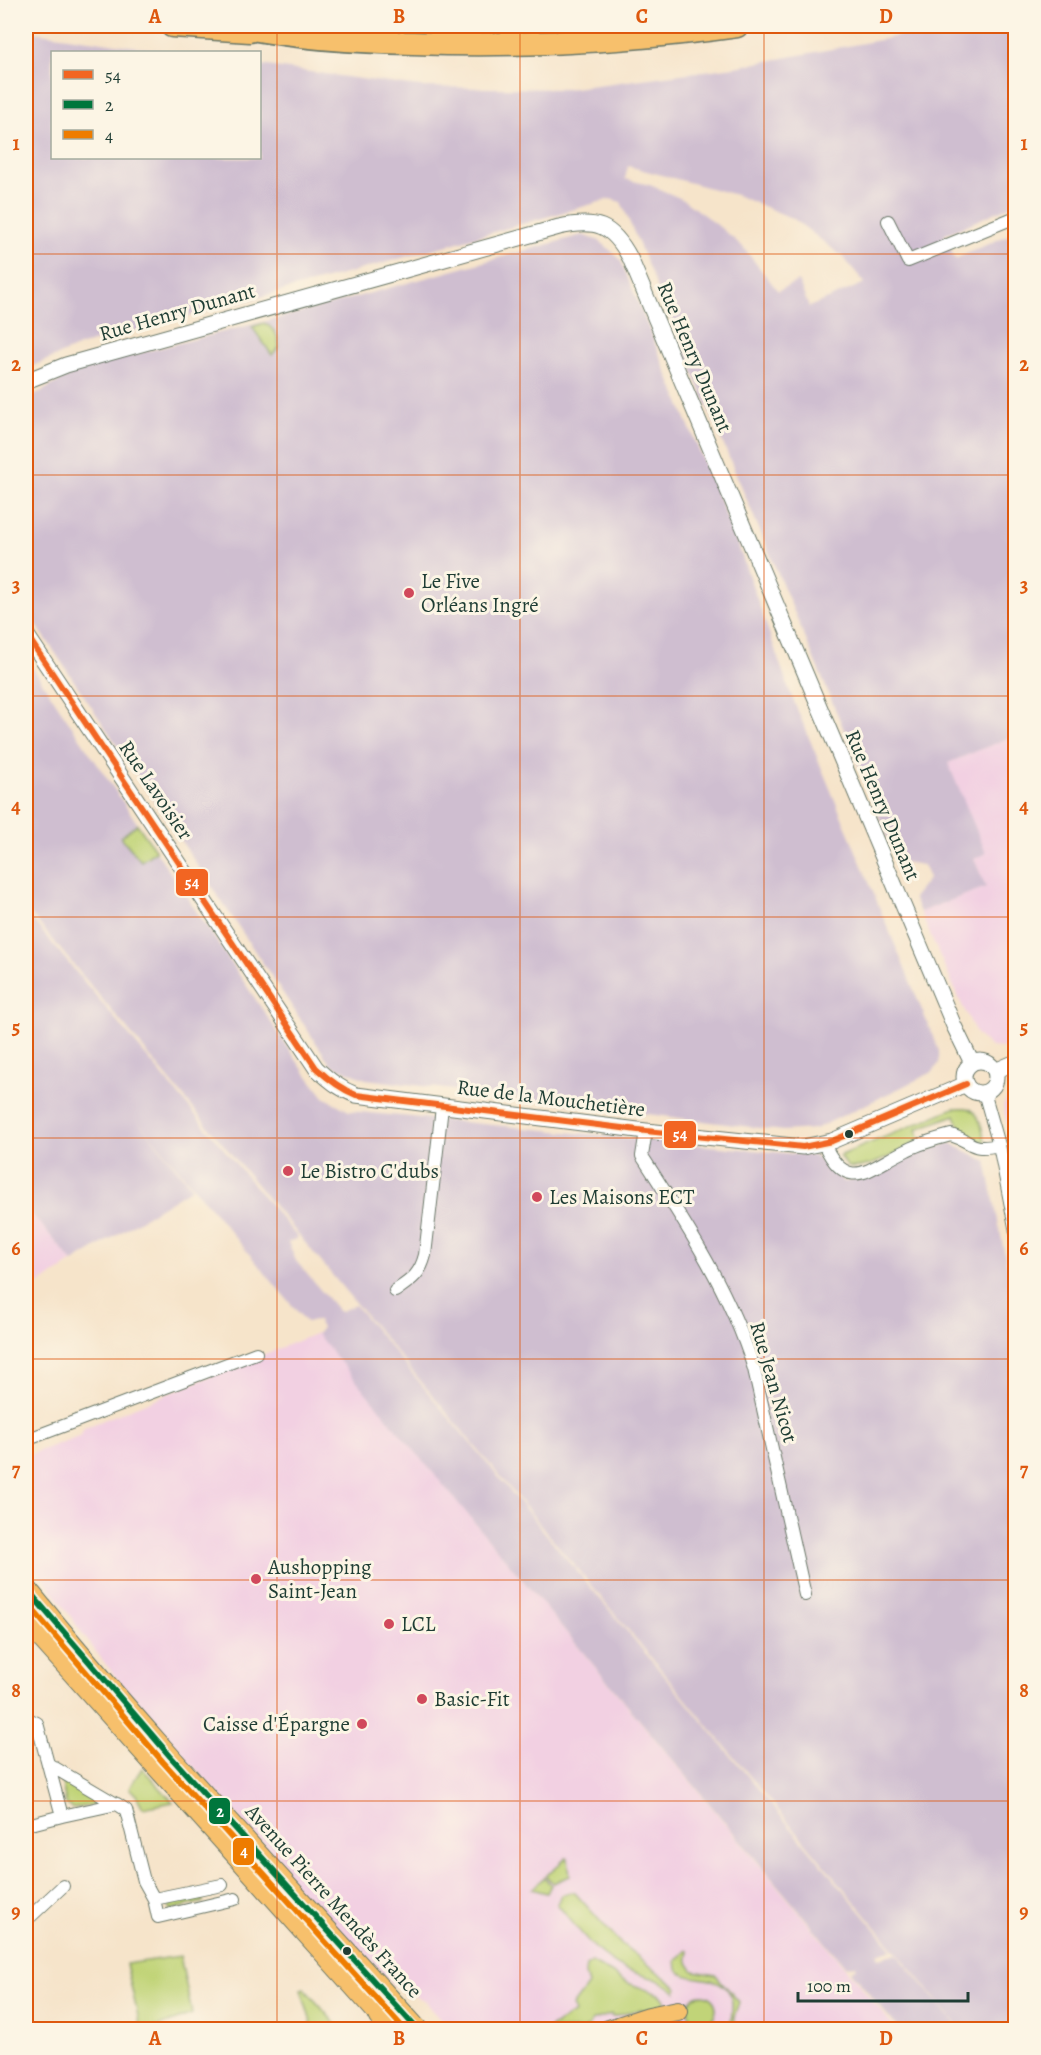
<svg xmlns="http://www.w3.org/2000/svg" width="1041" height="2055" font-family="Alegreya,serif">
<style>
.built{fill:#f2d0e2}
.industrial{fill:#cfbed0;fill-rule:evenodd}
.green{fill:#c1d478;stroke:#708856;stroke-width:1.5}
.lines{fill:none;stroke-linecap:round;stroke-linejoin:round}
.minor-casing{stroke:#6a7768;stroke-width:14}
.tertiary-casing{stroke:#6a7768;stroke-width:17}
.primary-casing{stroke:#6a7768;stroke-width:22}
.motorway-casing{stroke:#6a7768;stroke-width:25}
.minor{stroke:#fff;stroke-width:12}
.tertiary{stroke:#fff;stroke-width:15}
.primary{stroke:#f7c06c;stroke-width:20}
.motorway{stroke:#f7c06c;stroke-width:22}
.bus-1-casing{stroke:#fcf5e5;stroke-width:10}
.bus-2-casing{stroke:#fcf5e5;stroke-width:10}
.bus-3-casing{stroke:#fcf5e5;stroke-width:10}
.bus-1{stroke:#f26522;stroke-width:6}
.bus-2{stroke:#00763c;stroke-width:6}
.bus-3{stroke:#ee7c00;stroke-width:6}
.grid{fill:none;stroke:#de580e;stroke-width:1.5;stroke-opacity:0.55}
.poi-dot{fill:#d1495b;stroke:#fcf5e5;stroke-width:2}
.bus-dot{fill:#1f3d34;stroke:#fcf5e5;stroke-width:2}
.labels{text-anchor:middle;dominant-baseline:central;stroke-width:6;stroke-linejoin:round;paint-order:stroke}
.street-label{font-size:21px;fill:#1f3d34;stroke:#fcf5e5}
.poi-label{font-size:21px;fill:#1f3d34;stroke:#fcf5e5;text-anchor:start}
.line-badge{stroke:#fcf5e5;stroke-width:2}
.badge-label{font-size:16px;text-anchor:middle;font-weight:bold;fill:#fff}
.neatline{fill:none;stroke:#de580e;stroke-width:2}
.grid-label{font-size:20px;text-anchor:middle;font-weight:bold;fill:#de580e}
</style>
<rect width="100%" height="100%" fill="#fcf5e5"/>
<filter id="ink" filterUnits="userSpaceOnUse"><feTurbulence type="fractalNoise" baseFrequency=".0167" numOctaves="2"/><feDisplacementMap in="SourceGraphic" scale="12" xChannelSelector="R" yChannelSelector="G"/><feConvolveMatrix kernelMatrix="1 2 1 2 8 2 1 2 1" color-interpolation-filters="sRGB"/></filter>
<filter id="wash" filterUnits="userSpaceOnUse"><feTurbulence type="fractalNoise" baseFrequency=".008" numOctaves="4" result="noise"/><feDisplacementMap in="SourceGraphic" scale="24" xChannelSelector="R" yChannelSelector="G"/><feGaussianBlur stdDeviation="1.35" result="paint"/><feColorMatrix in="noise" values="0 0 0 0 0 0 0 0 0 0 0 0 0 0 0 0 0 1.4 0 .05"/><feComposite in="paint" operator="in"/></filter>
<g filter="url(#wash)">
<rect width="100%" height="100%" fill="#f6e4ca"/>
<path class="built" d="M1015,735V1042L1003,1048L991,1047L977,1035L962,1005L920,912L986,887L974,859L985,853L948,763Z
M1015,1082V1167L1003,1106Z
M26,1207L73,1262L26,1293Z
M317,1333L896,2029H449L424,2000L393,1985L352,1941L341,1938L245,1833L239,1817L194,1767L179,1758L83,1635L56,1595L26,1558V1456L81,1435L84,1428Z"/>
<path class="industrial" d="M940,26H1015V204L944,235L955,259L1015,232L1016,676L1009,679L1015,695V735L948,763L986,853L974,859L986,887L920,912L913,898L929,878L923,865L897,861L850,744L621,202L610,199L338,276L82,345L26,369V31L171,52H52V158H260V65L419,87L566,89L735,67L885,39ZM628,166L736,195L794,219L842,256L865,283L809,307L798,281L778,291L742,246L716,224L682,199L650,185L625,179Z
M582,235L600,241L620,259L738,545L790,692L939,1051V1063L933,1072L815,1129L783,1131L366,1079L331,1065L26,609V400L85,367L302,312Z
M26,658L301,1067L324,1097L349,1111L815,1156L844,1182L871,1176L908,1156L950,1143L986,1161L1016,1311L1015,2029H961L26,908Z
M26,912L298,1238L288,1242L296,1261L339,1312L355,1305L892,1949L877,1954L879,1958L896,1953L960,2029H899L850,1971L857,1967L856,1965L846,1967L317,1334L322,1328L318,1321L306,1322L133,1115L192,1188L73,1262L26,1207Z"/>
<path class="green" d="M264,323C275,329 278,335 279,347L272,355L252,327Z
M137,824L156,851L141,861L121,837Z
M954,1108C958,1108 966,1107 970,1109C980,1114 983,1132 985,1142L967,1140L960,1129L955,1115L917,1129L920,1141C901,1150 869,1171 848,1167L839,1156Z
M142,1768L173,1802L143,1808L136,1795L129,1788Z
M67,1781L98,1799L96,1804L73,1809L66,1804L62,1782Z
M566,1858H568L570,1876L553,1883L546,1876Z
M544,1877L551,1885L547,1893L532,1889Z
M570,1892L575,1893L618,1941L678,1988L676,1992C656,1975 646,1978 625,1969C596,1956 577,1927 557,1904L561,1895Z
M201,1894L203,1902L170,1910L169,1902Z
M687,1950L689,1952C686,1961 688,1964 694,1971L716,1975L739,2002L734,2017L737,2029H733L731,2026C731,2018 733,2009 732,2001C726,1969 691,1986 677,1969L676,1961Z
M180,1956L192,2014L152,2029H141L126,1964Z
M592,1962L628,1983L661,1995L665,2000V2006L662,2008L634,2011L612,2017L611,2014L592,2021L589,2027L583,2029L547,2030L575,2012L572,2006L588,1985L585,1974L586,1966Z
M304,1988L339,2028L338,2029H313L301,1989Z
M688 2009a14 14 0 1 1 28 0a14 14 0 1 1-28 0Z"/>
</g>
<g filter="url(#ink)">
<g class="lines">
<defs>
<path id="minor" d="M888,221L908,261L1016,217
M984,1092L999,1145L1016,1232
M646,1131L642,1156C686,1224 730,1291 754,1369L805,1595
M824,1144C848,1196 870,1167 907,1150C921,1143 936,1139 951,1135C976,1143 969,1151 999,1145
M395,1291C411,1280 420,1275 425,1255L442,1107
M26,1440L256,1353
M26,1718L37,1723L62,1816L117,1804L126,1810L144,1881L154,1899L158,1917L235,1899
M48,1764L116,1804
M35,1823L62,1816
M154,1899L222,1885
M26,1917L31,1916L63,1886"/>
<path id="tertiary" d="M26,381L66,365L559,227C596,219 612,224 630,258L954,1026L972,1063
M26,634L316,1068C329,1080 340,1089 356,1095L646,1131L803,1147L832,1141L966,1084
M964 1077a16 16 0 1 1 32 0a16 16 0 1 1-32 0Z
M995,1071L1016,1062"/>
<path id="primary" d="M26,1588C150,1741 286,1883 418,2030
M26,1621L376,2011L379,2017L390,2030
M609,2030L649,2017L678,2011"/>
<path id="motorway" d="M172,26L250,31
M236,26C294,38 354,42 413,43C522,47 630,41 737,26"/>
</defs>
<use href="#minor" class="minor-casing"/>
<use href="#tertiary" class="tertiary-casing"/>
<use href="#primary" class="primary-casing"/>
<use href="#motorway" class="motorway-casing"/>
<use href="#minor" class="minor"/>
<use href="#tertiary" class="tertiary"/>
<use href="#primary" class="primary"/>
<use href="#motorway" class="motorway"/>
<defs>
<path id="bus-1" d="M26,634L316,1068C328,1079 341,1089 356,1095L646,1131L803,1147L832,1141L966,1084"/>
<path id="bus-2" d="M26,1588L170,1756L418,2030"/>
<path id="bus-3" d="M26,1602L163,1762L405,2030"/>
</defs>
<use href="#bus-1" class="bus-1-casing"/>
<use href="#bus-2" class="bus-2-casing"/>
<use href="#bus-3" class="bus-3-casing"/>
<use href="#bus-1" class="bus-1"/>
<use href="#bus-2" class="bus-2"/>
<use href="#bus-3" class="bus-3"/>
</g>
</g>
<path class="grid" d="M277,26V2030M520,26V2030M764,26V2030M26,254H1016M26,475H1016M26,696H1016M26,917H1016M26,1138H1016M26,1359H1016M26,1580H1016M26,1801H1016"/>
<g class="poi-dot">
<circle cx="409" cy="593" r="6"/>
<circle cx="288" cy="1171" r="6"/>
<circle cx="537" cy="1197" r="6"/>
<circle cx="256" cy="1579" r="6"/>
<circle cx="389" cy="1624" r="6"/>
<circle cx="422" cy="1699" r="6"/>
<circle cx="362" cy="1724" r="6"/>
</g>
<g class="bus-dot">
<circle cx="849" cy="1134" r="5"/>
<circle cx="347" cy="1951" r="5"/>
</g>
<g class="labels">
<g class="street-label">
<text transform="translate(177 312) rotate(-16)">Rue Henry Dunant</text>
<text transform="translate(695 357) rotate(67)">Rue Henry Dunant</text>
<text transform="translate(156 790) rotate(56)">Rue Lavoisier</text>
<text transform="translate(883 805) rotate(67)">Rue Henry Dunant</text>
<text transform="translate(551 1098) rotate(7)">Rue de la Mouchetière</text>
<text transform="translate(774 1382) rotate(74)">Rue Jean Nicot</text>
<text transform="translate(334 1901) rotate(48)">Avenue Pierre Mendès France</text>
</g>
<g class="poi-label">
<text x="421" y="581">Le Five<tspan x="421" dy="24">Orléans Ingré</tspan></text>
<text x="300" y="1171">Le Bistro C'dubs</text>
<text x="549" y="1197">Les Maisons ECT</text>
<text x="268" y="1567">Aushopping<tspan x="268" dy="24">Saint-Jean</tspan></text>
<text x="401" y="1624">LCL</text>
<text x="434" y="1699">Basic-Fit</text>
<text x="350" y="1724" text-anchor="end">Caisse d'Épargne</text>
</g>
</g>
<g class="line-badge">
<rect x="175" y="868" width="34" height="29" rx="6" fill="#f26522"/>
<rect x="663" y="1120" width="34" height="29" rx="6" fill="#f26522"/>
<rect x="208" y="1797" width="23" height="28" rx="6" fill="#00763c"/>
<rect x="232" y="1837" width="23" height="29" rx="6" fill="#ee7c00"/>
</g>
<g class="badge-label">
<text x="192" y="888">54</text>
<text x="680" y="1140">54</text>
<text x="220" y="1817">2</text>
<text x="244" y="1857">4</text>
</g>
<rect width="1041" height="2055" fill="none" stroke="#fcf5e5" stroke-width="66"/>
<rect x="51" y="51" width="210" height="108" fill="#fcf5e5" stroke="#a4ab9e" stroke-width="1.5"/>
<rect x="63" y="70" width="30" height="9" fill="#f26522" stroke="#a4ab9e" stroke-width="1.5"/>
<text x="105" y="81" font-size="18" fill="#1f3d34">54</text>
<rect x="63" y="100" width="30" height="9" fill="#00763c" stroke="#a4ab9e" stroke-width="1.5"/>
<text x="105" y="111" font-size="18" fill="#1f3d34">2</text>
<rect x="63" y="130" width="30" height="9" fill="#ee7c00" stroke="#a4ab9e" stroke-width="1.5"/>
<text x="105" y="141" font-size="18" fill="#1f3d34">4</text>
<path d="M798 1992v9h170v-9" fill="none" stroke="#1f3d34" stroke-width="3"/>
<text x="807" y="1992" font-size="18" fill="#1f3d34" stroke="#fcf5e5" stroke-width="4.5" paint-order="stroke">100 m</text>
<rect x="33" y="33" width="975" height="1989" class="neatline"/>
<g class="grid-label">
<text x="155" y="23">A</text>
<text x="399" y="23">B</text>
<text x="642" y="23">C</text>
<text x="886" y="23">D</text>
<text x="16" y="150">1</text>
<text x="1024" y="150">1</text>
<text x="16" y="371">2</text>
<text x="1024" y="371">2</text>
<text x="16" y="592">3</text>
<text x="1024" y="592">3</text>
<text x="16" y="813">4</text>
<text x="1024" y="813">4</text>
<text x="16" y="1034">5</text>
<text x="1024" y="1034">5</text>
<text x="16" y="1255">6</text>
<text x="1024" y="1255">6</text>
<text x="16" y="1476">7</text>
<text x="1024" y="1476">7</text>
<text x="16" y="1697">8</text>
<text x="1024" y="1697">8</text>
<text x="16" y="1918">9</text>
<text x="1024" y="1918">9</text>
<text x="155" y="2045">A</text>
<text x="399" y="2045">B</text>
<text x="642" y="2045">C</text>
<text x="886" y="2045">D</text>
</g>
</svg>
